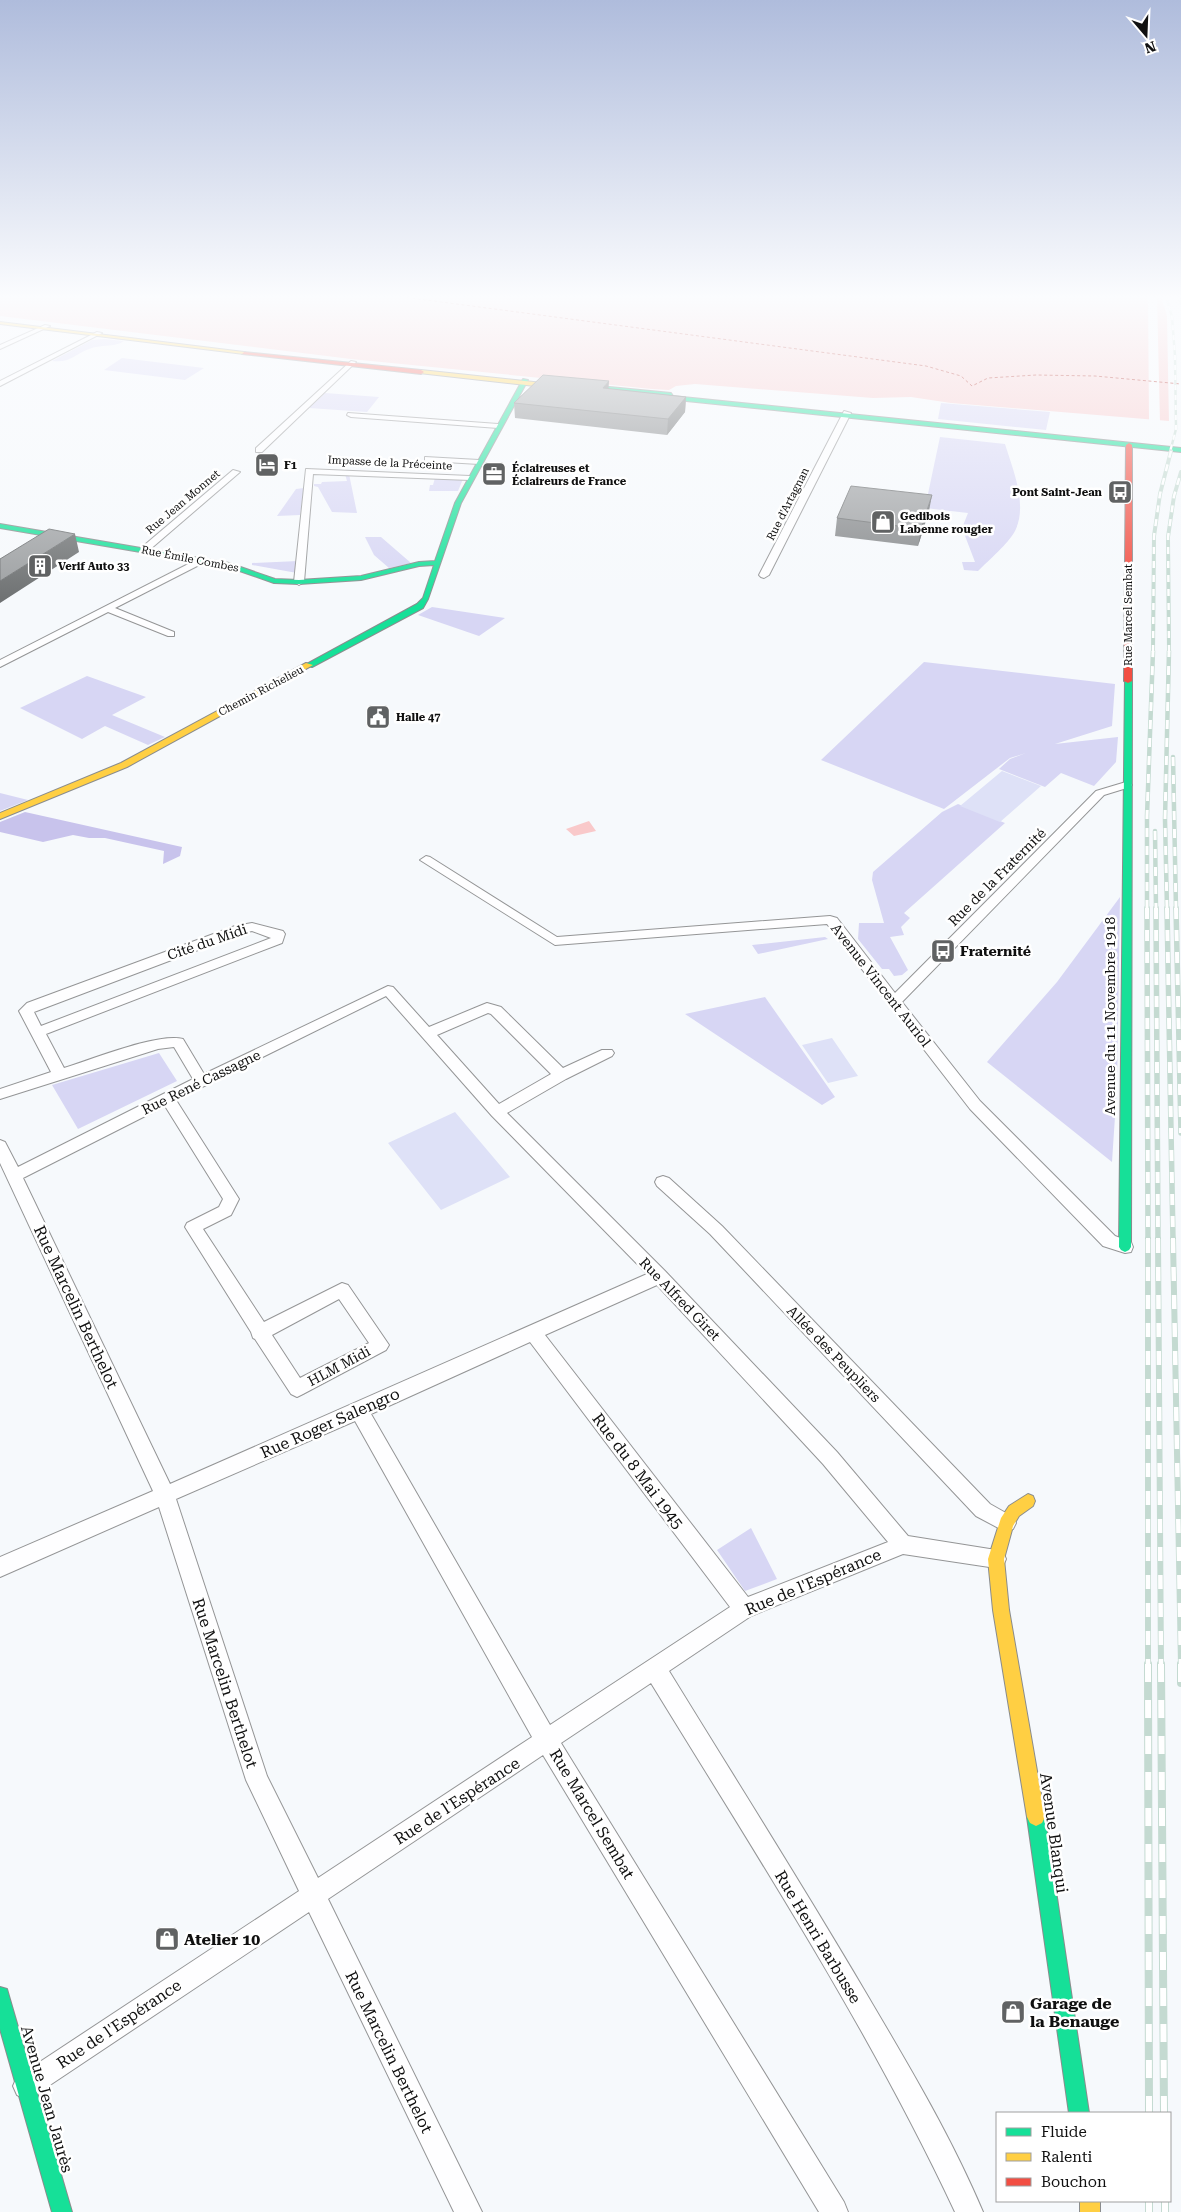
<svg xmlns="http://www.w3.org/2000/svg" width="1181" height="2212" font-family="'Roboto Serif',serif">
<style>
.green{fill:#d7d6f4}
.forest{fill:#c8c3ec}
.pitch{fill:#dee1f7}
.water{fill:#f9c9ca}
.pier{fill:#f6f9fc}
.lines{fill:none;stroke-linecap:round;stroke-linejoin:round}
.ferry{stroke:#ab180f;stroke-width:1;stroke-dasharray:3 2.5;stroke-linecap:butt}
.street-casing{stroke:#949596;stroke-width:2}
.fast-casing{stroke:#8a8c8d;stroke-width:2}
.slow-casing{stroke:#8a8c8d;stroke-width:2}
.jam-casing{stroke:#8a8c8d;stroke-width:2}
.street{fill:#fefeff;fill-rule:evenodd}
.fast{fill:#16e098;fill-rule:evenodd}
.slow{fill:#ffcf43;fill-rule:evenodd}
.jam{fill:#f24e42;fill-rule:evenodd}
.rail-far5-casing{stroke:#c4dad1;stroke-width:2.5}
.rail-far4-casing{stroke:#c4dad1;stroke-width:4}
.rail-far3-casing{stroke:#c4dad1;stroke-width:4.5}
.rail-far2-casing{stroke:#c4dad1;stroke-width:5.5}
.rail-far1-casing{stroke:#c4dad1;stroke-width:6}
.rail-casing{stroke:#c4dad1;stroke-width:8}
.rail-far5{stroke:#fff;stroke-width:2;stroke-dasharray:5;stroke-linecap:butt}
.rail-far4{stroke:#fff;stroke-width:2.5;stroke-dasharray:7;stroke-linecap:butt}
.rail-far3{stroke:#fff;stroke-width:3;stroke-dasharray:9;stroke-linecap:butt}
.rail-far2{stroke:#fff;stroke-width:4;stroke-dasharray:11;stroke-linecap:butt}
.rail-far1{stroke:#fff;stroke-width:4.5;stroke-dasharray:14;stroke-linecap:butt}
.rail{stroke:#fff;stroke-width:6;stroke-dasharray:18;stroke-linecap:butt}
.wall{fill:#85888a}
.shaded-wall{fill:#6c6f70}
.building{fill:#9b9ea0;stroke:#6c6f70}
.labels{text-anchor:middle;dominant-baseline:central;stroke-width:5;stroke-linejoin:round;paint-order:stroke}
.far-street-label{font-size:11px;fill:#101010;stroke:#fff}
.far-poi-label{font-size:11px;font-weight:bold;fill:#101010;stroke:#fff;text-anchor:start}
.street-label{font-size:14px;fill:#101010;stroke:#fff}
.poi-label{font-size:14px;font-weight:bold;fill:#101010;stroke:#fff;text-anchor:start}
.near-street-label{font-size:16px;fill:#101010;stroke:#fff}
.near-poi-label{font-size:16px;font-weight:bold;fill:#101010;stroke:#fff;text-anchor:start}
</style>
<rect width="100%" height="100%" fill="#f6f9fc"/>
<path class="green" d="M104,339L124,341C114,348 100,344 89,349C73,355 71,363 52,361L92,340Z
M122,358L204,368L185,380L104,370Z
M325,393L379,397L367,412L309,408Z
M941,403L1050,412L1046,430L938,419Z
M940,437L1005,444C1013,470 1028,505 1015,531C1008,544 989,560 978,571L964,570L962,562H975L962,528L968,513L925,508Z
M345,474H349L357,513L332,512L318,487L314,486V484H321L322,482L347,481Z
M435,478L463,479L458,491H429L430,485H433Z
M304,488L300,515L277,516L296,489Z
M365,537H381L411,563L389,568L374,555Z
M298,561L297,573L252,565V563Z
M432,607L505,618L479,636L418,615Z
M924,662L1115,684L1112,726L1055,744L1118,737L1116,762L1094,786L1061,773L1045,787L999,769L1010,759L1026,753L1010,758L944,809L821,760Z
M87,676L146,697L112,715L165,737L148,745L105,726L82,739L20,708Z
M0,793L28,800L0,811Z
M958,804L1005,823L904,913L910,918L901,927L904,935L890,937L908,970L902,975L894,976L889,969H882L858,939L859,923H884L872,880L873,872L942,812Z
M1120,897L1117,1086L1112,1162L987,1062L1057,982Z
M825,937L828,939L758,954L752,945Z
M765,997L835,1097L822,1105L685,1014Z
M159,1053L177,1081L78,1129L52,1085Z
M751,1528L777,1579L745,1591L717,1550Z"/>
<path class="forest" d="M25,812L182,847L180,856L163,864L164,851L105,838H89L73,835L43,842L0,832V822Z"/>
<path class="pitch" d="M1002,771L1041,786L1000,822L960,806Z
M832,1038L858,1076L828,1083L802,1045Z
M455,1112L510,1177L441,1210L388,1143Z"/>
<path class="water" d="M0,296H1176L1181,422L951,403L911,397L873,398L695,384L676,386L669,390L652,389L351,359L0,316Z
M589,821L596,831L574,836L566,829Z"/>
<path class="pier" d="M1148,296H1157L1160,423L1149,422Z
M1161,296H1181V425L1169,424L1167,316Z"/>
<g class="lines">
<path class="ferry" d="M396,296L926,366L961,376L972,386L988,378L1036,375L1095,376L1181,384"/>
<defs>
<path id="street" d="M45,325L50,326L0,349V345Z
M97,332L102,333L0,386V381Z
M351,361L356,362L262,452H256V448Z
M844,411L851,413L769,575L764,578L761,577L759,575Z
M348,413L498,424L502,426L498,428L351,417L347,415Z
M425,457L479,460L483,462L479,464L428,461H425Z
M306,469L470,476L474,478L470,480L313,474L304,582L299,585L294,582Z
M233,470L240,472L147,552H141V548Z
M202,557L205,558V562L115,608L174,632V636H168L108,612L0,667V660Z
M1126,782L1130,783L1132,785L1130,787L1104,795L902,1002L980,1101L1115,1236L1131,1242L1133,1247L1131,1252L1125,1253L1103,1246L970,1109L827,924L555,945L420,860L426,856L430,857L557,937L830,916L837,918L895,993L1096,791Z
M252,923L283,931L285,934L282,943L46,1034L64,1068C90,1060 159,1032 183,1039L204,1074L388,986L393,987L429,1027L482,1005L487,1003L501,1007L563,1068L602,1050H612L614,1053L612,1056L566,1079L507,1113L665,1271L837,1452L908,1536L996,1550L1003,1552L1006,1559L1003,1566L996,1568L903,1554L751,1616L669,1671C734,1777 800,1881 863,1988C906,2061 950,2134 983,2212H955C869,2028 757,1856 651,1683L561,1743L844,2202L848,2212H819L543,1755L328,1899L482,2212H454L309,1912L35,2095L26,2099L17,2095L13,2086L17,2077L299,1891L246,1780L159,1507L0,1577V1557L153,1491L0,1163V1140L5,1142L18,1167L193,1079L174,1047L158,1049L0,1099V1089L51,1072L19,1011L27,1003L235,926ZM252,931L271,938L41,1026L34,1012L243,933ZM386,996L492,1116L647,1274L170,1484L23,1178L165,1106L223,1199L219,1207L187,1223L185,1227L251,1332L253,1338L255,1339L291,1394L297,1397L303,1394L386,1350L389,1345L348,1285L342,1283L264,1322L203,1229L231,1215L239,1199L176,1100ZM488,1013L491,1014L551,1074L499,1104L437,1035ZM657,1285L823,1464L888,1542L748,1597L545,1335ZM339,1299L369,1343L300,1378L272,1335ZM530,1342L730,1607L550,1725L371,1414ZM355,1421L532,1737L318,1878L267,1776L176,1499Z
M663,1176L669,1178L722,1226L990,1504L1013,1517L1016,1523L1013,1529L1006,1532L976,1516L710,1234L657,1186L655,1182L657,1178Z"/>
<path id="fast" d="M523,379L528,380L461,503L428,599L423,608L312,667L305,665L417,604L423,598L434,565L419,566L361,580L299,584L274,583L228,567L0,528V524L229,563L275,579L299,580L361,576L419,562L435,561L455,503Z
M579,384L671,393L673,396L1181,448V452L657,398L655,395L577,387Z
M1125,679L1132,681L1131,1247L1129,1250L1125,1252L1121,1250L1119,1247Z
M1036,1808L1042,1811L1045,1817L1089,2113H1069L1027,1817L1030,1811Z
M0,1987L7,1989L9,1996L72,2212H52L0,2029Z"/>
<path id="slow" d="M0,322L244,352L246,353L244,354L0,324Z
M421,370L562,385L565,387L562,389L419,373Z
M306,663L313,665L127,767L0,819V813L121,763Z
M1028,1494L1033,1496L1035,1501L1033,1506L1019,1516L1013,1526L1004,1559L1009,1610L1045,1817L1042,1823L1036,1826L1030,1823L1027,1817L993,1610L988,1559L1001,1518L1009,1506Z
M1080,2201H1100V2212H1080Z"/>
<path id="jam" d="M244,352L421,370L424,372L421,374L242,354Z
M1129,443L1132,445V681L1128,683L1124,681L1126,445Z"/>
</defs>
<use href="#street" class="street-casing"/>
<use href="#fast" class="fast-casing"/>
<use href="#slow" class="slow-casing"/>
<use href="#jam" class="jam-casing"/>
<use href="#street" class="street"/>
<use href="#fast" class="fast"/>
<use href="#slow" class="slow"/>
<use href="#jam" class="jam"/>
<defs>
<path id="rail-far5" d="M1166,296L1172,317L1175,356L1176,429L1170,452
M1178,296L1181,304"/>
<path id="rail-far4" d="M1153,652L1154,536L1160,494L1171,451
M1169,652L1168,537L1174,496L1181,472"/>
<path id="rail-far3" d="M1173,757L1176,909
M1155,831L1156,909
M1147,909V816L1153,651
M1167,909L1165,819L1169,651"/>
<path id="rail-far2" d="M1147,908L1148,1240
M1156,908L1158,1240
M1167,908L1173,1240
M1176,908L1181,1133"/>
<path id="rail-far1" d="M1148,1239V1665
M1158,1239L1161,1665
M1173,1239L1181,1665"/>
<path id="rail" d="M1148,1664L1149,2113
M1161,1664L1164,2113
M1181,1664V1683
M1149,2201V2212
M1165,2201V2212"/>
</defs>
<use href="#rail-far5" class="rail-far5-casing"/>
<use href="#rail-far4" class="rail-far4-casing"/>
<use href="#rail-far3" class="rail-far3-casing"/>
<use href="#rail-far2" class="rail-far2-casing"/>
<use href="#rail-far1" class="rail-far1-casing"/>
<use href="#rail" class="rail-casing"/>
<use href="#rail-far5" class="rail-far5"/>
<use href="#rail-far4" class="rail-far4"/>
<use href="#rail-far3" class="rail-far3"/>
<use href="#rail-far2" class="rail-far2"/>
<use href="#rail-far1" class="rail-far1"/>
<use href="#rail" class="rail"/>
</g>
<path class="wall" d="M608,389L686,397L685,412L667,435L515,418L514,403Z
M929,511L918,546L835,536L837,518Z"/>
<path class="shaded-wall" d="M609,381L608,396L603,388Z
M686,397L685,412L667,435L668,419Z
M932,495L929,511L918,546L921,529Z
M75,534L79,552L0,603V581Z"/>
<path class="building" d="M543,375L609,381L603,388L686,397L668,419L514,403Z
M851,486L932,495L921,529L837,518Z
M49,529L75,534L0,581V559Z"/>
<linearGradient id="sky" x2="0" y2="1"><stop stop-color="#afbcdc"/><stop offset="0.49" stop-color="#fbfcfe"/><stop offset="1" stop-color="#fbfcfe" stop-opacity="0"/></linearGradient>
<rect width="1181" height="606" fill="url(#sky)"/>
<defs>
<symbol id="hotel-square" viewBox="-11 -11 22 22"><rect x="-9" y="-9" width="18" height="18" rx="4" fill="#606263" stroke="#fff"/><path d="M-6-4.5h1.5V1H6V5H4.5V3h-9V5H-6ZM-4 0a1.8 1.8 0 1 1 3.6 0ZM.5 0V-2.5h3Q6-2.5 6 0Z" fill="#fff"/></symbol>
<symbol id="office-square" viewBox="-11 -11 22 22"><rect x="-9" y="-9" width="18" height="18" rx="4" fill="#606263" stroke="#fff"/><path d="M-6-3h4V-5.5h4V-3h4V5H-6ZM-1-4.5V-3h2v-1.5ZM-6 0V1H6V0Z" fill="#fff"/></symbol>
<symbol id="bus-square" viewBox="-11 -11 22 22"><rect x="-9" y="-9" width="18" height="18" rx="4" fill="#606263" stroke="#fff"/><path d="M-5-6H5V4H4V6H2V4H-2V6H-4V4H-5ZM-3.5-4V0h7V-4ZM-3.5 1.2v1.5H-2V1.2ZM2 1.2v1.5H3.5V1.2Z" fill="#fff"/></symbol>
<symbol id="shop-square" viewBox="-11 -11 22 22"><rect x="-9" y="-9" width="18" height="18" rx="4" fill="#606263" stroke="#fff"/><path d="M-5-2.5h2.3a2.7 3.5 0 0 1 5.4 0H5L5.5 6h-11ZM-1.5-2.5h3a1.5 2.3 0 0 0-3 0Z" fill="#fff"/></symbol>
<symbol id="building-square" viewBox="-11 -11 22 22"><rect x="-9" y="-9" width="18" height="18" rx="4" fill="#606263" stroke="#fff"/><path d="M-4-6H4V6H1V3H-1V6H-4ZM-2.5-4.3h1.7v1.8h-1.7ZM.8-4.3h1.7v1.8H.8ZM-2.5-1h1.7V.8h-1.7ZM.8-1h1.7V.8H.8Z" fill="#fff"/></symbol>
<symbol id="civic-square" viewBox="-11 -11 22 22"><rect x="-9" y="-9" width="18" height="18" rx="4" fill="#606263" stroke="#fff"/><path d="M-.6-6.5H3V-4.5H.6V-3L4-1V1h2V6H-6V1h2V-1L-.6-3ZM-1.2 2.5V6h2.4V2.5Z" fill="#fff"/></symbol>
</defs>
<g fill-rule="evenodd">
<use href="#hotel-square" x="253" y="451" width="28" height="28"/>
<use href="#office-square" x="480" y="460" width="28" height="28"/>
<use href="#bus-square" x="1106" y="478" width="28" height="28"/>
<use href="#shop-square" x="869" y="508" width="28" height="28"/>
<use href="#building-square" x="26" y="552" width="28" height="28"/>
<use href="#civic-square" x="364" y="703" width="28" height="28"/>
<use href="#bus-square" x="929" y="937" width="28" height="28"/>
<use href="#shop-square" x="153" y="1925" width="28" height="28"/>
<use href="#shop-square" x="999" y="1998" width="28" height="28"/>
</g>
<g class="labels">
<g class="far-street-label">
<text transform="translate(390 463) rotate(3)">Impasse de la Préceinte</text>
<text transform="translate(183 502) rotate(-40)">Rue Jean Monnet</text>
<text transform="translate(788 504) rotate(-63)">Rue d'Artagnan</text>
<text transform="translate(190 559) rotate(11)">Rue Émile Combes</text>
<text transform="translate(1128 615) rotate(-90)">Rue Marcel Sembat</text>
<text transform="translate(261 691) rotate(-28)">Chemin Richelieu</text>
</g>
<g class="far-poi-label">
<text x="284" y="465">F1</text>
<text x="512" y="468">Éclaireuses et<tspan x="512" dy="13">Éclaireurs de France</tspan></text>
<text x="1102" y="492" text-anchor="end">Pont Saint-Jean</text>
<text x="900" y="516">Gedibois<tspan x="900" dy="13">Labenne rougier</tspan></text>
<text x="58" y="566">Verif Auto 33</text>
<text x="396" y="717">Halle 47</text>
</g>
<g class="street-label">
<text transform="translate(997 877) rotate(-45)">Rue de la Fraternité</text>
<text transform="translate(207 942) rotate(-19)">Cité du Midi</text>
<text transform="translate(881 985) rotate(52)">Avenue Vincent Auriol</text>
<text transform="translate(1110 1016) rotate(-90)">Avenue du 11 Novembre 1918</text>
<text transform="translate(201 1082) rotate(-26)">Rue René Cassagne</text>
<text transform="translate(680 1299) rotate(46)">Rue Alfred Giret</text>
<text transform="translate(834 1354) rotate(46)">Allée des Peupliers</text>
<text transform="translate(339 1366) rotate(-28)">HLM Midi</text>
</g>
<g class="poi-label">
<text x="960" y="951">Fraternité</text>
</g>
<g class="near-street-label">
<text transform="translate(76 1307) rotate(65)">Rue Marcelin Berthelot</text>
<text transform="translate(330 1423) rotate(-24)">Rue Roger Salengro</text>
<text transform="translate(638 1471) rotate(53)">Rue du 8 Mai 1945</text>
<text transform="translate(813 1582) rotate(-23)">Rue de l'Espérance</text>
<text transform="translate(225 1683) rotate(72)">Rue Marcelin Berthelot</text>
<text transform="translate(457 1801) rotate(-33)">Rue de l'Espérance</text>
<text transform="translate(592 1814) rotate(59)">Rue Marcel Sembat</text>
<text transform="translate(1054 1833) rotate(82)">Avenue Blanqui</text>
<text transform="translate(818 1937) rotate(59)">Rue Henri Barbusse</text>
<text transform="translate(119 2024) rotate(-34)">Rue de l'Espérance</text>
<text transform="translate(389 2052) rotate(64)">Rue Marcelin Berthelot</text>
<text transform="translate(47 2099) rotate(74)">Avenue Jean Jaurès</text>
</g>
<g class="near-poi-label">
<text x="184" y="1939">Atelier 10</text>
<text x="1030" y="2003">Garage de<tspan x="1030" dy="18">la Benauge</tspan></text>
</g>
</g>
<rect x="996" y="2112" width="175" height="90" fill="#ffffff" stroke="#9f9f9f"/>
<rect x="1006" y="2128" width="25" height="8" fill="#16e098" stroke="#9f9f9f"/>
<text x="1041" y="2137" font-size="15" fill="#101010">Fluide</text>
<rect x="1006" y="2153" width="25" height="8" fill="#ffcf43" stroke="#9f9f9f"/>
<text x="1041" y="2162" font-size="15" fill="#101010">Ralenti</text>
<rect x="1006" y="2178" width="25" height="8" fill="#f24e42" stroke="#9f9f9f"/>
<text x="1041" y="2187" font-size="15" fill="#101010">Bouchon</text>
<g transform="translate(1146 35) rotate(161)" stroke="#ffffff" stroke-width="4" paint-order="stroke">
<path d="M0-4L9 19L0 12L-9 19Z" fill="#101010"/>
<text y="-8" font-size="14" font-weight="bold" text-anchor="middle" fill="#101010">N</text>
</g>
</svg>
